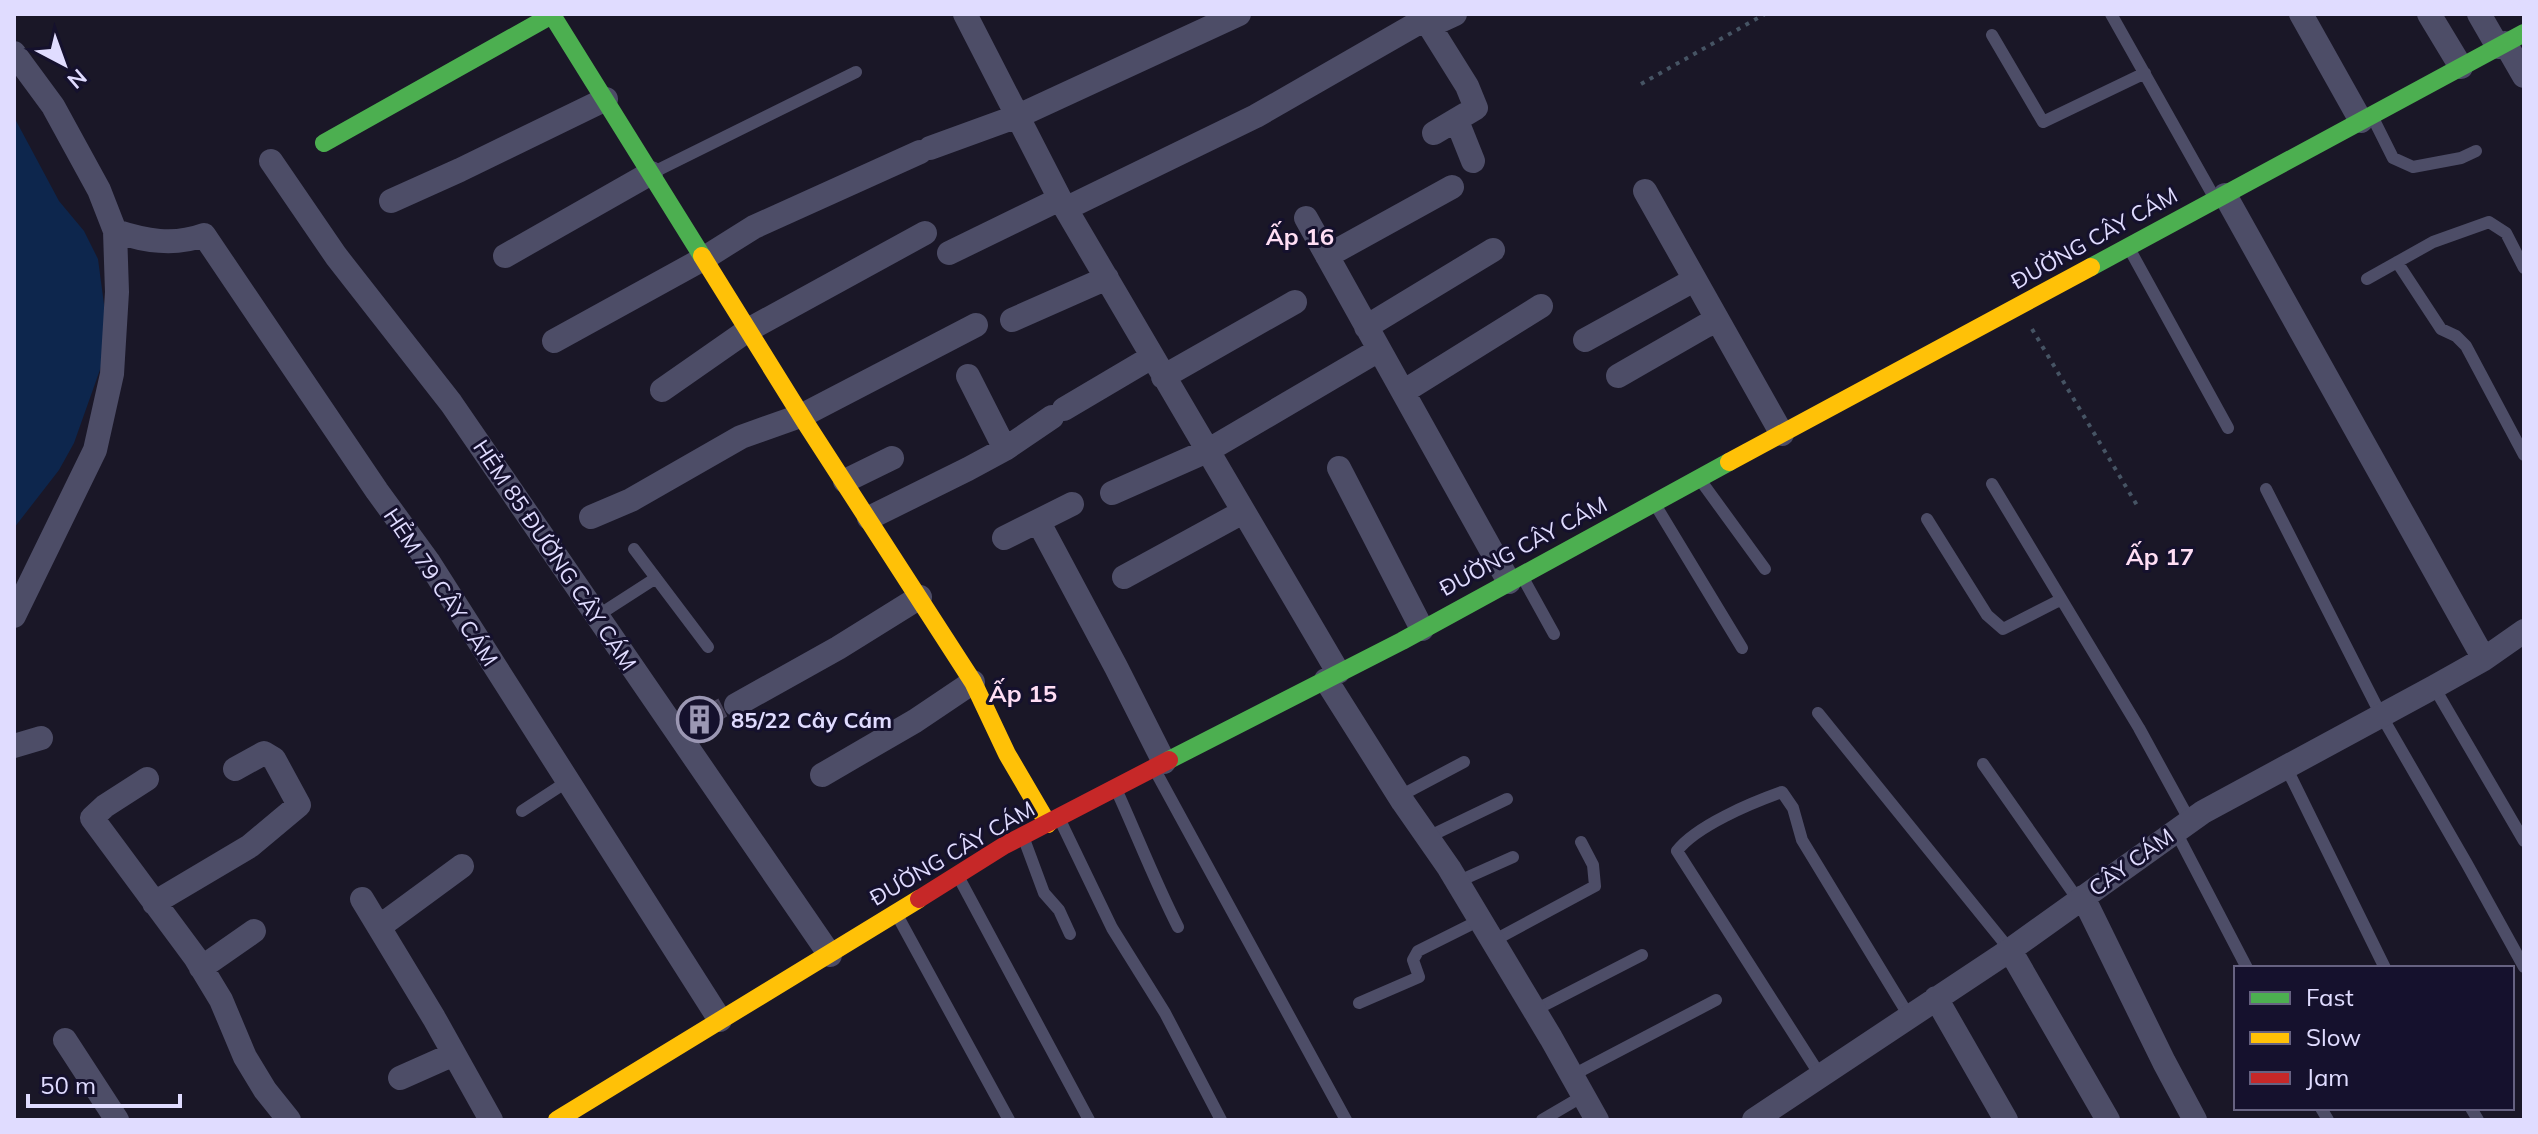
<svg xmlns="http://www.w3.org/2000/svg" width="2538" height="1134" font-family="Mulish,sans-serif">
<style>
.water{fill:#0d264d}
.building{fill:#393648;stroke:#474259;stroke-width:2}
.lines{fill:none;stroke-linecap:round;stroke-linejoin:round}
.path{stroke:#465464;stroke-width:4;stroke-dasharray:4 6;stroke-linecap:butt}
.lane{stroke:#4d4d67;stroke-width:12}
.street{stroke:#4d4d67;stroke-width:24}
.fast{stroke:#4caf50;stroke-width:18}
.slow{stroke:#ffc107;stroke-width:18}
.jam{stroke:#c62828;stroke-width:18}
.labels{text-anchor:middle;dominant-baseline:central;stroke-width:6;stroke-linejoin:round;paint-order:stroke}
.street-label{font-size:22px;fill:#e0dcff;stroke:#15112d}
.poi-label{font-size:22px;font-weight:bold;fill:#e0dcff;stroke:#15112d;text-anchor:start}
.neighbourhood-label{font-size:24px;font-weight:bold;fill:#ffdef4;stroke:#15112d}
</style>
<rect width="100%" height="100%" fill="#1a1727"/>
<path class="water" d="M14,117L59,201L84,231L98,259L105,312L102,364L74,443L59,470L14,528Z"/>
<path class="building" d="M718,700L726,716L697,734L686,718Z"/>
<g class="lines">
<path class="path" d="M1641,84L1765,14
M2032,329L2138,507"/>
<path class="lane" d="M2111,14L2214,197
M1992,35L2043,122L2145,73
M2373,118L2393,158L2413,167L2461,158L2476,151
M654,172L856,72
M2130,250L2228,428
M2397,262L2441,329L2456,336L2466,346L2524,455
M2367,279L2433,242L2489,222L2506,233L2524,268
M1701,481L1765,569
M1992,484L2139,728L2190,821
M2266,489L2381,715L2467,864L2524,967
M1656,506L1742,648
M1927,519L1987,615L2003,629L2060,600
M634,549L708,647
M1523,578L1554,634
M597,616L656,578
M2434,687L2524,841
M1818,713L2010,950
M1983,764L2079,901
M2286,767L2385,968
M1156,772L1346,1120
M1116,789C1137,835 1155,882 1178,927
M1400,796L1464,762
M522,811L568,781
M1060,820L1112,928L1165,1013L1221,1120
M2175,830L2247,968
M1428,837L1507,799
M1024,839L1044,893L1059,910L1070,934
M958,876L1089,1120
M1457,882L1513,857
M897,915L1009,1120
M1493,941L1595,886L1593,865L1581,842
M1359,1003L1419,977L1413,960L1418,951L1480,920
M1535,1010L1642,955
M1820,1075L1677,851C1696,826 1751,803 1782,792L1793,808L1802,840L1909,1016
M1571,1076L1716,1000
M2321,1108L2328,1120
M2471,1108L2478,1120
M1542,1120L1583,1096"/>
<path class="street" d="M965,14L1060,199L1338,672
M1422,14L1467,86L1476,108L1434,133
M2301,14L2361,121
M2429,14L2461,67
M2479,14L2498,47
M1429,26L1455,14
M2505,43L2524,76
M14,53L53,106L99,190L115,231L117,292L112,374L95,450L14,616
M1457,121L1473,161
M930,148L1018,116L1239,14
M271,161L336,256L451,403L830,955
M1645,191L1782,434
M2225,195L2484,659
M391,201L460,170L606,99
M1067,208L1256,116L1425,19
M1306,218L1509,582
M115,231C145,241 174,246 204,235L377,491L428,561L720,1020
M949,253L1060,199
M505,256L651,173
M1327,256L1452,187
M1012,320L1107,278
M1366,327L1493,250
M1585,340L1694,280
M554,341L703,259L754,227L920,152
M968,376L1005,449
M1618,376L1705,326L1718,321
M1163,377L1295,302
M662,390L748,330L925,233
M1403,392L1541,306
M1064,409L1152,357
M1339,468L1422,629
M845,481L892,458
M1112,493L1207,451L1379,350
M591,517L631,500L741,437L803,415L976,325
M869,518L968,469L1005,449L1052,417
M1038,521L1116,667L1164,762
M1004,538L1072,504
M1124,577L1243,512
M1326,680L1403,802L1449,868L1551,1038L1597,1120
M736,705L838,648L920,597
M14,746L41,738
M822,775L915,721L973,682
M147,779L105,806L92,818L195,957L221,1000L245,1057L265,1090L289,1120
M2083,897L2164,1062L2195,1120
M362,899L434,1018L491,1120
M154,903L250,846L299,805L274,759L264,753L235,769
M379,927L462,866
M2010,950L2108,1120
M201,968L254,931
M1936,998L2006,1120
M65,1040L117,1120
M400,1078L454,1054
M1754,1120L2010,950L2203,812L2434,687L2484,659L2524,631"/>
<path class="fast" d="M324,143L552,15L702,256
M2091,267L2524,33
M1169,760L1402,641L1729,462"/>
<path class="slow" d="M702,256L807,425L973,682L1007,754L1048,824
M1729,462L2091,267
M557,1120L919,899"/>
<path class="jam" d="M919,899L1005,845L1169,760"/>
</g>
<defs>
<symbol id="building-ring" viewBox="-11 -11 22 22"><circle r="9.5" fill="#15112d" stroke="#9b97b3" stroke-width="1.5"/><path d="M-4-6H4V6H1V3H-1V6H-4ZM-2.5-4.3h1.7v1.8h-1.7ZM.8-4.3h1.7v1.8H.8ZM-2.5-1h1.7V.8h-1.7ZM.8-1h1.7V.8H.8Z" fill="#9b97b3"/></symbol>
</defs>
<g fill-rule="evenodd">
<use href="#building-ring" x="674" y="694" width="51" height="51"/>
</g>
<g class="labels">
<g class="street-label">
<text transform="translate(2094 238) rotate(-29)">ĐƯỜNG CÂY CÁM</text>
<text transform="translate(1523 546) rotate(-28)">ĐƯỜNG CÂY CÁM</text>
<text transform="translate(555 555) rotate(56)">HẺM 85 ĐƯỜNG CÂY CÁM</text>
<text transform="translate(441 587) rotate(56)">HẺM 79 CÂY CÁM</text>
<text transform="translate(952 853) rotate(-30)">ĐƯỜNG CÂY CÁM</text>
<text transform="translate(2131 862) rotate(-36)">CÂY CÁM</text>
</g>
<g class="poi-label">
<text x="731" y="720">85/22 Cây Cám</text>
</g>
<g class="neighbourhood-label">
<text x="1300" y="236">Ấp 16</text>
<text x="2160" y="556">Ấp 17</text>
<text x="1023" y="693">Ấp 15</text>
</g>
</g>
<rect width="2538" height="1134" fill="none" stroke="#e0dcff" stroke-width="32"/>
<rect x="2234" y="966" width="280" height="144" fill="#15112d" stroke="#666281" stroke-width="2"/>
<rect x="2250" y="992" width="40" height="12" fill="#4caf50" stroke="#666281" stroke-width="2"/>
<text x="2306" y="1006" font-size="24" fill="#e0dcff">Fast</text>
<rect x="2250" y="1032" width="40" height="12" fill="#ffc107" stroke="#666281" stroke-width="2"/>
<text x="2306" y="1046" font-size="24" fill="#e0dcff">Slow</text>
<rect x="2250" y="1072" width="40" height="12" fill="#c62828" stroke="#666281" stroke-width="2"/>
<text x="2306" y="1086" font-size="24" fill="#e0dcff">Jam</text>
<g transform="translate(64 64) rotate(139)" stroke="#15112d" stroke-width="6" paint-order="stroke">
<path d="M0-6L14 30L0 20L-14 30Z" fill="#e0dcff"/>
<text y="-12" font-size="22" font-weight="bold" text-anchor="middle" fill="#e0dcff">N</text>
</g>
<path d="M28 1094v12h152v-12" fill="none" stroke="#e0dcff" stroke-width="4"/>
<text x="40" y="1094" font-size="24" fill="#e0dcff" stroke="#15112d" stroke-width="6" paint-order="stroke">50 m</text>
</svg>
